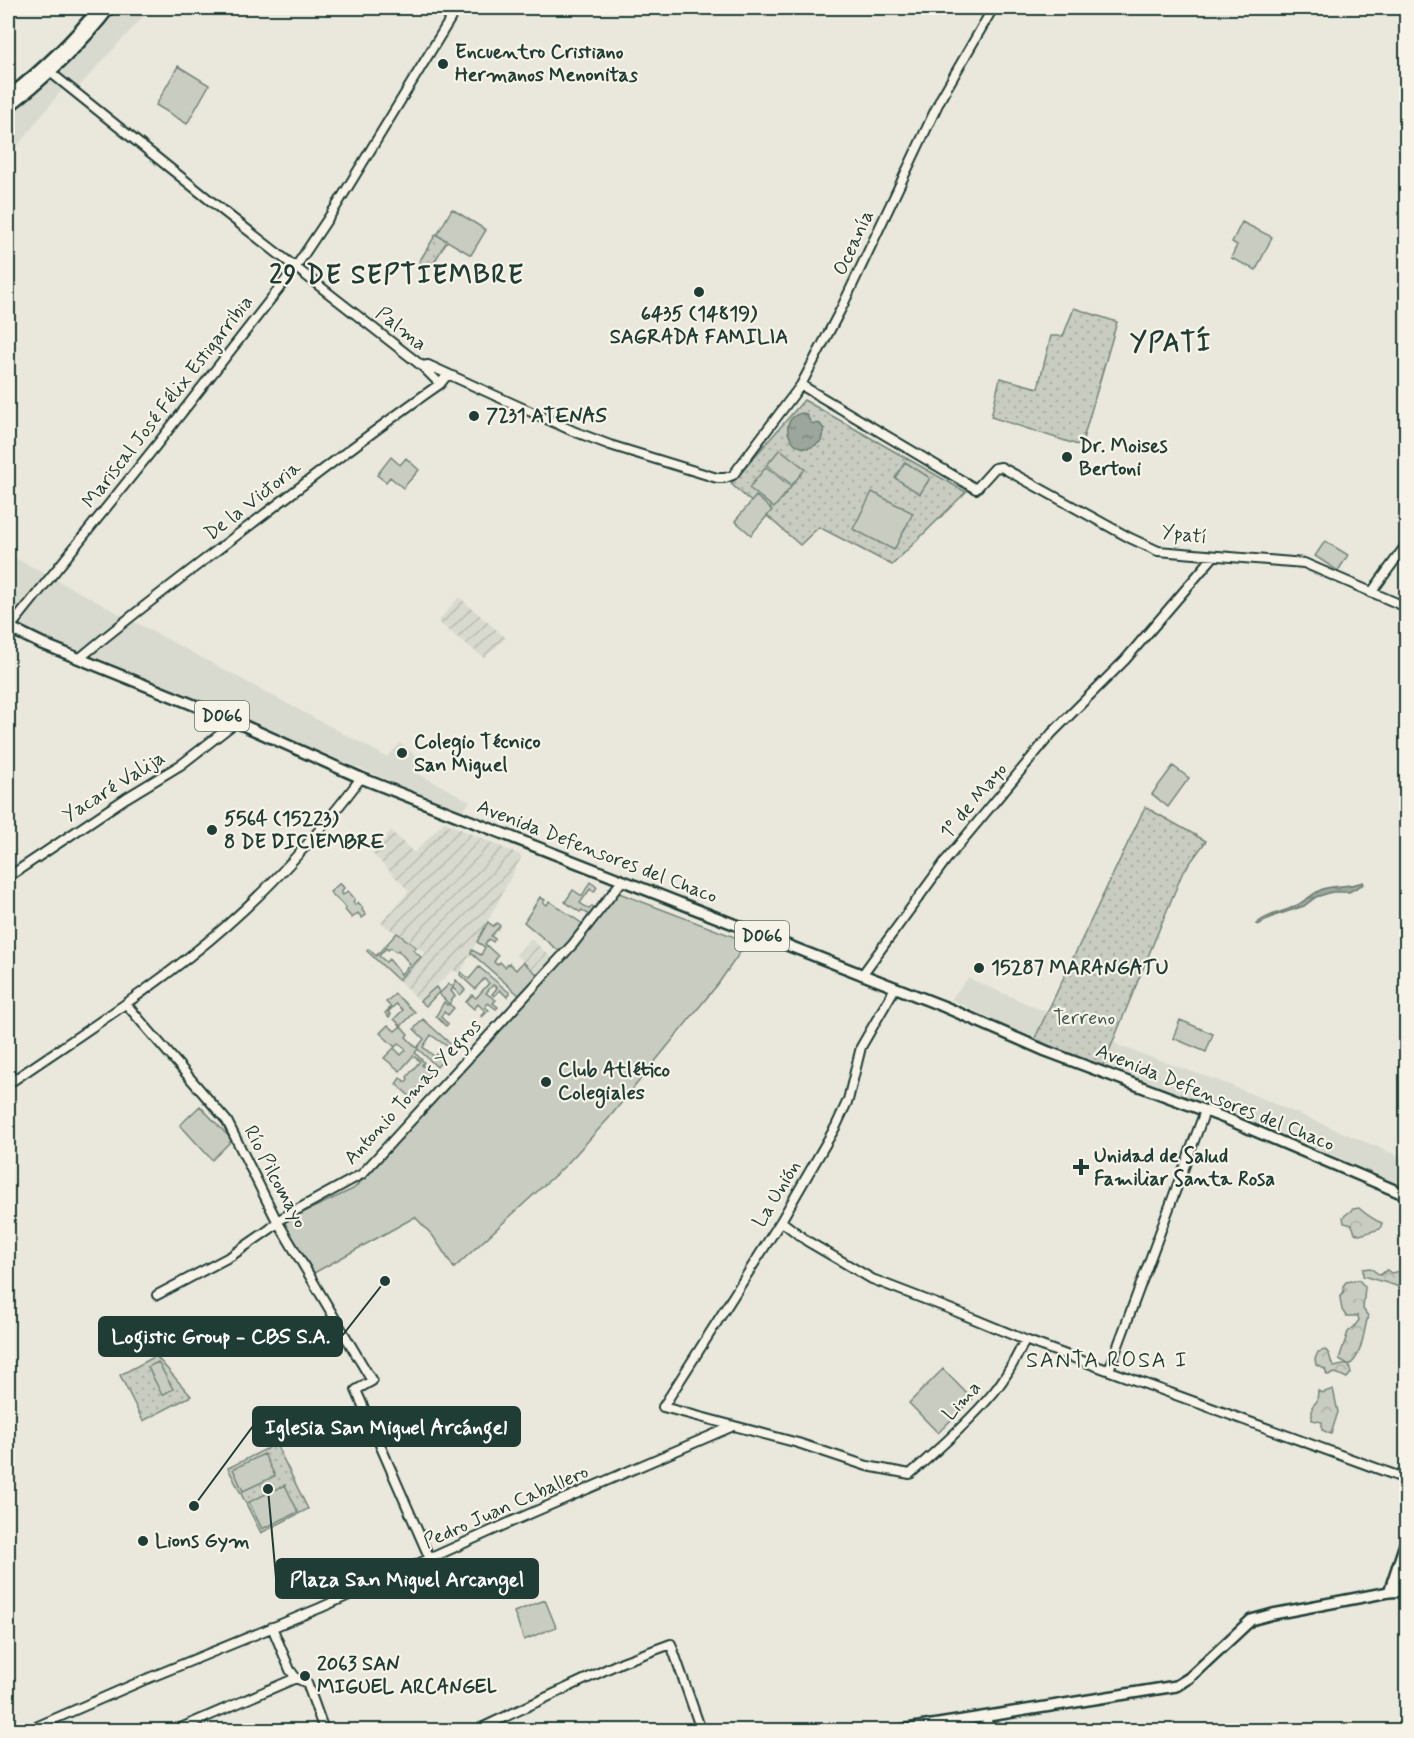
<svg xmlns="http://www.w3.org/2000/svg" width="1414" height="1738" font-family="Mynerve,sans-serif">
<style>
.built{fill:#d9dacf}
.industrial{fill:url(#industrial-furrows)}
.forest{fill:url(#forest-crowns);stroke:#74847a;stroke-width:1.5}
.park{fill:url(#park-dots);stroke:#74847a;stroke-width:1.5}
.garden{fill:#c8ccc1;stroke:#74847a;stroke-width:1.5;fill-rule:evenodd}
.water{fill:url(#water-ripples);stroke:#6a7c72;stroke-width:1.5}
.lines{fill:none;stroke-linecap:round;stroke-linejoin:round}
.minor-casing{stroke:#1f3d34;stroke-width:12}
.major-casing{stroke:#1f3d34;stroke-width:14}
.highway-casing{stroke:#1f3d34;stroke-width:15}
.minor{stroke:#f7f3e8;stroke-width:8}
.major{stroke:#f7f3e8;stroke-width:9}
.highway{stroke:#f7f3e8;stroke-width:10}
.poi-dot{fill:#1f3d34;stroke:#f7f3e8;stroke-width:2}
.labels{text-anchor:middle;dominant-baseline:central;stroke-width:4.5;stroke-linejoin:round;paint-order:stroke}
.shield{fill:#f7f3e8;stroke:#60746a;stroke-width:1.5}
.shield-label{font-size:18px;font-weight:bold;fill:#1f3d34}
.poi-label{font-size:20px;font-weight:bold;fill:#1f3d34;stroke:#f7f3e8;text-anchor:start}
.street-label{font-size:20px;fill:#1f3d34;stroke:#f7f3e8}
.park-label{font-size:20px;fill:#415a50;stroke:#f7f3e8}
.quarter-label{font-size:22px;letter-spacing:1.5px;fill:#1f3d34;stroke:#f7f3e8}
.district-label{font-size:26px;font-weight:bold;letter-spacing:1.5px;fill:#1f3d34;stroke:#f7f3e8}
.leader{fill:none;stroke:#1f3d34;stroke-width:2}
.callout-dot{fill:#1f3d34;stroke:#f7f3e8;stroke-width:2}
.callout{fill:#1f3d34;stroke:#1f3d34;stroke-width:2}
.callout-label{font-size:21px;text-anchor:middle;font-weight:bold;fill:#fff}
</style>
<defs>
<pattern id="industrial-furrows" width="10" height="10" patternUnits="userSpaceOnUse" patternTransform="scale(1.5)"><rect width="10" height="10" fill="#d9dacf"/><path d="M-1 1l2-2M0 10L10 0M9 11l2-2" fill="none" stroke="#babcb2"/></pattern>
<pattern id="forest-crowns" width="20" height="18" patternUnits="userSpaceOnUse" patternTransform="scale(1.5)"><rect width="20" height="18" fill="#c8ccc1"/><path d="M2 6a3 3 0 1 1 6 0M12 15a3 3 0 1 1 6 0" fill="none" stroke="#abb0a6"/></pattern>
<pattern id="park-dots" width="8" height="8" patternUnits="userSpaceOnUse" patternTransform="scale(1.5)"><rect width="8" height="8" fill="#c8ccc1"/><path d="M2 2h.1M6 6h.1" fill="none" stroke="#abb0a6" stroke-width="1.8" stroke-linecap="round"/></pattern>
<pattern id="water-ripples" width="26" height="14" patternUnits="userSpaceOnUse" patternTransform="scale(1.5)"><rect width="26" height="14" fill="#9ca69c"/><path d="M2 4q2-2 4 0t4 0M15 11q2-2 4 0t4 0" fill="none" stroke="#7f8880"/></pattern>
</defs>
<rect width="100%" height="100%" fill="#eae8dd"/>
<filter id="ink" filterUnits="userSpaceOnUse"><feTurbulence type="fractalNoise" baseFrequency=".0167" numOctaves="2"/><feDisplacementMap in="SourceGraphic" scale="12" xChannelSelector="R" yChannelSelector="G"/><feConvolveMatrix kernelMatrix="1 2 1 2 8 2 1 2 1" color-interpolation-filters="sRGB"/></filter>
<g filter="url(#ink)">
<path class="built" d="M113,8H151L74,92L65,86L8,158V109Z
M8,554L387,757L400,743L427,765L419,774L470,801L463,811L8,623Z
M968,978L1113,1041L1120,1046L1230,1085L1406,1159V1188L1279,1132L1002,1025L951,999Z"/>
<path class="industrial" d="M459,597L506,638L484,658L438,622Z
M444,822L522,856L460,974L453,970L420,1001L398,980L425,953L381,923L409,891L372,853L391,831L414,853Z
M531,939L553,959L538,975L516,955Z"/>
<path class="forest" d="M1359,1208C1364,1213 1376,1221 1382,1223L1380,1229L1360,1235L1355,1233L1352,1225L1344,1223L1343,1217L1353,1209Z
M1404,1261L1406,1262C1406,1272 1399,1278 1399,1287C1387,1282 1375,1280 1363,1276V1269L1370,1268L1380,1275L1387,1270L1391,1273L1401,1271V1265Z
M1359,1280L1365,1287L1363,1309L1368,1316C1364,1329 1362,1358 1349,1365L1351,1373L1347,1378L1336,1373L1327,1375L1325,1369L1316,1365L1315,1359L1318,1352L1325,1350C1332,1354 1329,1362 1334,1367L1348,1364L1339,1359L1348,1332L1354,1327L1359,1320L1358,1316H1346L1342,1310L1340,1298L1344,1291L1343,1286L1346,1282Z
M1333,1389L1338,1412L1331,1434L1322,1430V1422L1312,1420V1407L1317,1401L1318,1391L1322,1393Z"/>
<path class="park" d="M436,234L447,241L430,269L419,262Z
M1074,308L1117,322L1081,446L991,417L1000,378L1038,388L1051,336H1063Z
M804,400L966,492L892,565L819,527L800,545L731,484Z
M1145,807L1206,841L1182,874L1102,1068L1034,1040Z
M156,1356L191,1396L143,1421L120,1375Z
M276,1444L308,1509L261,1533L228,1468Z"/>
<path class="garden" d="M178,66L209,85L187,124L156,105Z
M452,209L486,230L471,255L437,235Z
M1242,222L1272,237L1256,270L1231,258L1237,245L1232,242Z
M780,449L805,469L792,485L767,465Z
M391,457L400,465L406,458L419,470L403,488L390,477L386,482L377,475Z
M905,462L930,478L920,494L895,478Z
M766,467L791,487L774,508L749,488Z
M872,492L913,513L894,550L853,529Z
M756,496L772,510L751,535L735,521Z
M1325,541L1348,555L1338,571L1315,556Z
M1173,766L1189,778L1168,807L1152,794Z
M590,882L597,887L594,892L590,889L580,903L589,909L592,906L596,909L561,953L524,922L540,897L545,900L543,903L547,905L549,901L583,924L589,915L582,910L580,912L565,902L573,890L582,896Z
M340,883L344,888L341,892L343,895L348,891L355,899L353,902L355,905L358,902L363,908L362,910L366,915L362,918L358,913L352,918L345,910L346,908L330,892Z
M619,893L745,941L746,944L718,984L609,1118L566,1165L454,1268L433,1236L415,1217L314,1273L283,1222L353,1189L370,1173L561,962Z
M488,922L493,926L497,923L500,926L491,936L495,939L493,942L489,939L485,944L498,956L494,962L497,965L500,962L505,967L509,963L516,970L523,962L538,975L520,996L471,953L472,950L481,955L485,947L477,942Z
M397,933L416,947L413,950L421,957L398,980L367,951L369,949L376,956ZM386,948L388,950L391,948L396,952L398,950L410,964L401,974L389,959L386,962L379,956Z
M479,967L510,993L507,997L500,990L494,996L492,994L497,988L493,985L486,993L496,1000L493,1003L498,1007L496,1009L488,1003L485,1007L489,1010L482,1017L481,1016L485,1011L478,1004L474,1009L466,1002L472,995L476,998L489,983L484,979L475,989L460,975L461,972L469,979Z
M456,980L465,990L460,995L453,988L451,991L455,996L449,1004L454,1008L448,1015L444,1012L441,1017L448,1024L446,1026L436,1016L444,1002L447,1005L449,1004L438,993L426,1006L420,1001L436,987L440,993L449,984L453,987Z
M395,994L415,1012L401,1026L408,1034L406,1037L417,1048L424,1039L414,1029L423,1019L453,1046L451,1049L431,1035L423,1047L435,1057L437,1054L443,1060L437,1067L418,1049L415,1053L424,1062L422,1065L430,1072L417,1089L419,1091L413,1099L396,1084L400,1078L406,1082L408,1079L407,1077L420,1061L413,1056L400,1071L384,1058L394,1048L401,1055L406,1050L399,1043L395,1047L380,1033L388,1025L395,1031L401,1026L394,1019L403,1010L396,1004L388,1012L391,1015L389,1017L385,1013L391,1007L386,1002Z
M1180,1020L1213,1034L1206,1052L1173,1038Z
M200,1106L232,1140L212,1160L180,1125Z
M158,1362L173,1389L162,1395L148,1367Z
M943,1369L972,1399L938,1433L909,1403Z
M264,1454L275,1476L243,1491L233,1469Z
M285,1485L298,1512L262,1529L249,1502Z
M545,1600L556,1627L524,1640L514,1612Z"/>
<path class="water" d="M802,413L806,414L811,423L820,424L824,429L821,441C795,465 772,419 802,413Z
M1363,882L1364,884L1349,892H1332L1316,897L1304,906L1274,916L1258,925L1256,924C1271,911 1287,913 1302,902C1311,897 1315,891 1326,888C1339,885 1350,887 1363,882Z"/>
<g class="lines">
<defs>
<path id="minor" d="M50,72L222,210L422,366L428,365L573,431L610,445L717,478H725L733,475L801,385L841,309L941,98L993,8
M422,366L440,384
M801,385L976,489L995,468L1001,467L1130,538L1158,551L1304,563L1406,607
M1371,593L1406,545
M8,630L155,447L295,268L337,205L457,8
M80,658C135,612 192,569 249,526C312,478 375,429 440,384L448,374
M8,877L126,798L182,764L236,722
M862,975L946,860L1052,733L1125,660L1214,556
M895,988L861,1047L848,1100L836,1126L781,1221L663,1407L798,1443L867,1466L910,1474C939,1449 969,1422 994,1392C1007,1376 1016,1358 1025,1340
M126,1004L227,1121L276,1219L372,1381L356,1390L430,1559
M8,1084C82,1033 158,986 226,926C276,882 321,831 361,778
M781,1221L807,1241L872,1279L950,1309L1025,1340L1406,1479
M157,1295L231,1256L270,1229L282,1218L362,1174L573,944L622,881
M1109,1370L1205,1111
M272,1627L290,1670L296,1678L307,1683L324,1730
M986,1718L990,1730
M29,1730L144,1680L320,1608L513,1521L731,1427
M176,1730L296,1678
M477,1730L622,1662L671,1644L701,1730"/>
<path id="major" d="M43,644L236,722L361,778L945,1007L1046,1051L1227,1119L1406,1195
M1398,1590L1406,1566
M1389,1592L1406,1541
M901,1730L1176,1686L1189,1678L1251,1620L1273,1614L1389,1592L1406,1591"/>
<path id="highway" d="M8,97C41,71 73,41 99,8
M8,107C45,78 80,46 109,8
M8,627L43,644"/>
</defs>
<use href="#minor" class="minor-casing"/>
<use href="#major" class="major-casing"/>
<use href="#highway" class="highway-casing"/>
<use href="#minor" class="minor"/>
<use href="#major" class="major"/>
<use href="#highway" class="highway"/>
</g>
</g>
<g class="poi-dot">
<circle cx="443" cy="64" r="6"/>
<circle cx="699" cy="292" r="6"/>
<circle cx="474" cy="416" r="6"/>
<circle cx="1067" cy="457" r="6"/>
<circle cx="402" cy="753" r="6"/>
<circle cx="212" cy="830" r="6"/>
<circle cx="979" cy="968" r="6"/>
<circle cx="546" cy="1082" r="6"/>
<path d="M1078 1158h6v6h6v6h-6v6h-6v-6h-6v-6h6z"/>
<circle cx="143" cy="1541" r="6"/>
<circle cx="305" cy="1676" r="6"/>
</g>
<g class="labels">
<g class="shield">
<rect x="195" y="701" width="54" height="30" rx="4.5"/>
<rect x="735" y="921" width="54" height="30" rx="4.5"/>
</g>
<g class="shield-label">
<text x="222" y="716">D066</text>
<text x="762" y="936">D066</text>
</g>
<g class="poi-label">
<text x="455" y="52">Encuentro Cristiano<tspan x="455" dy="23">Hermanos Menonitas</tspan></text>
<text x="699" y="314" text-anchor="middle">6435 (14819)<tspan x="699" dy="23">SAGRADA FAMILIA</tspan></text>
<text x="486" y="416">7231 ATENAS</text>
<text x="1079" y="446">Dr. Moises<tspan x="1079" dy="23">Bertoni</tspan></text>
<text x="414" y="742">Colegio Técnico<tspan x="414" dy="23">San Miguel</tspan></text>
<text x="224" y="819">5564 (15223)<tspan x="224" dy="23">8 DE DICIEMBRE</tspan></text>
<text x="991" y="968">15287 MARANGATU</text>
<text x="558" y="1070">Club Atlético<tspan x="558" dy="23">Colegiales</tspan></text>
<text x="1094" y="1156">Unidad de Salud<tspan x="1094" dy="23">Familiar Santa Rosa</tspan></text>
<text x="155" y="1541">Lions Gym</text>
<text x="317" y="1664">2063 SAN<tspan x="317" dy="23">MIGUEL ARCANGEL</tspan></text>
</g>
<g class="street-label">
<text transform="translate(854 243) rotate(-65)">Oceanía</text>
<text transform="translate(401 329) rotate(38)">Palma</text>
<text transform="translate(168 402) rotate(-52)">Mariscal José Félix Estigarribia</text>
<text transform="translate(253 501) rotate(-38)">De la Victoria</text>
<text transform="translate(1184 535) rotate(8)">Ypatí</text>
<text transform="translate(114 787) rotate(-32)">Yacaré Valija</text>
<text transform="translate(974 801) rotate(-50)">1º de Mayo</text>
<text transform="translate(597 852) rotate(21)">Avenida Defensores del Chaco</text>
<text transform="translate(413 1092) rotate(-47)">Antonio Tomas Yegros</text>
<text transform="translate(1215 1098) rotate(22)">Avenida Defensores del Chaco</text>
<text transform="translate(275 1177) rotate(62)">Río Pilcomayo</text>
<text transform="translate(777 1194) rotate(-59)">La Unión</text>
<text transform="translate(962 1401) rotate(-47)">Lima</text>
<text transform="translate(506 1507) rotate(-24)">Pedro Juan Caballero</text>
</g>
<g class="park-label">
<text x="1084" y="1018">Terreno</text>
</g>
<g class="quarter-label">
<text x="1107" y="1361">SANTA ROSA I</text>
</g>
<g class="district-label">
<text x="397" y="276">29 DE SEPTIEMBRE</text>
<text x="1171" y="344">YPATÍ</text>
</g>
</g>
<path class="leader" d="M385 1281L342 1336M194 1506L253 1426M268 1489L276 1578"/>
<g class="callout-dot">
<circle cx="385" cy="1281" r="6"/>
<circle cx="194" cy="1506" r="6"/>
<circle cx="268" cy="1489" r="6"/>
</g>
<g class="callout">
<rect x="99" y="1317" width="243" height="39" rx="6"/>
<rect x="253" y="1407" width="267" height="39" rx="6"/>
<rect x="276" y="1559" width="262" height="39" rx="6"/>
</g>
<g class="callout-label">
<text x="221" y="1343">Logistic Group - CBS S.A.</text>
<text x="386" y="1434">Iglesia San Miguel Arcángel</text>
<text x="407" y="1586">Plaza San Miguel Arcangel</text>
</g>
<rect width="1414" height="1738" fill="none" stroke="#f7f3e8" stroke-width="30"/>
<rect x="15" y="15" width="1384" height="1708" fill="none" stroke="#1f3d34" stroke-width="2" filter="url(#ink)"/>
</svg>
